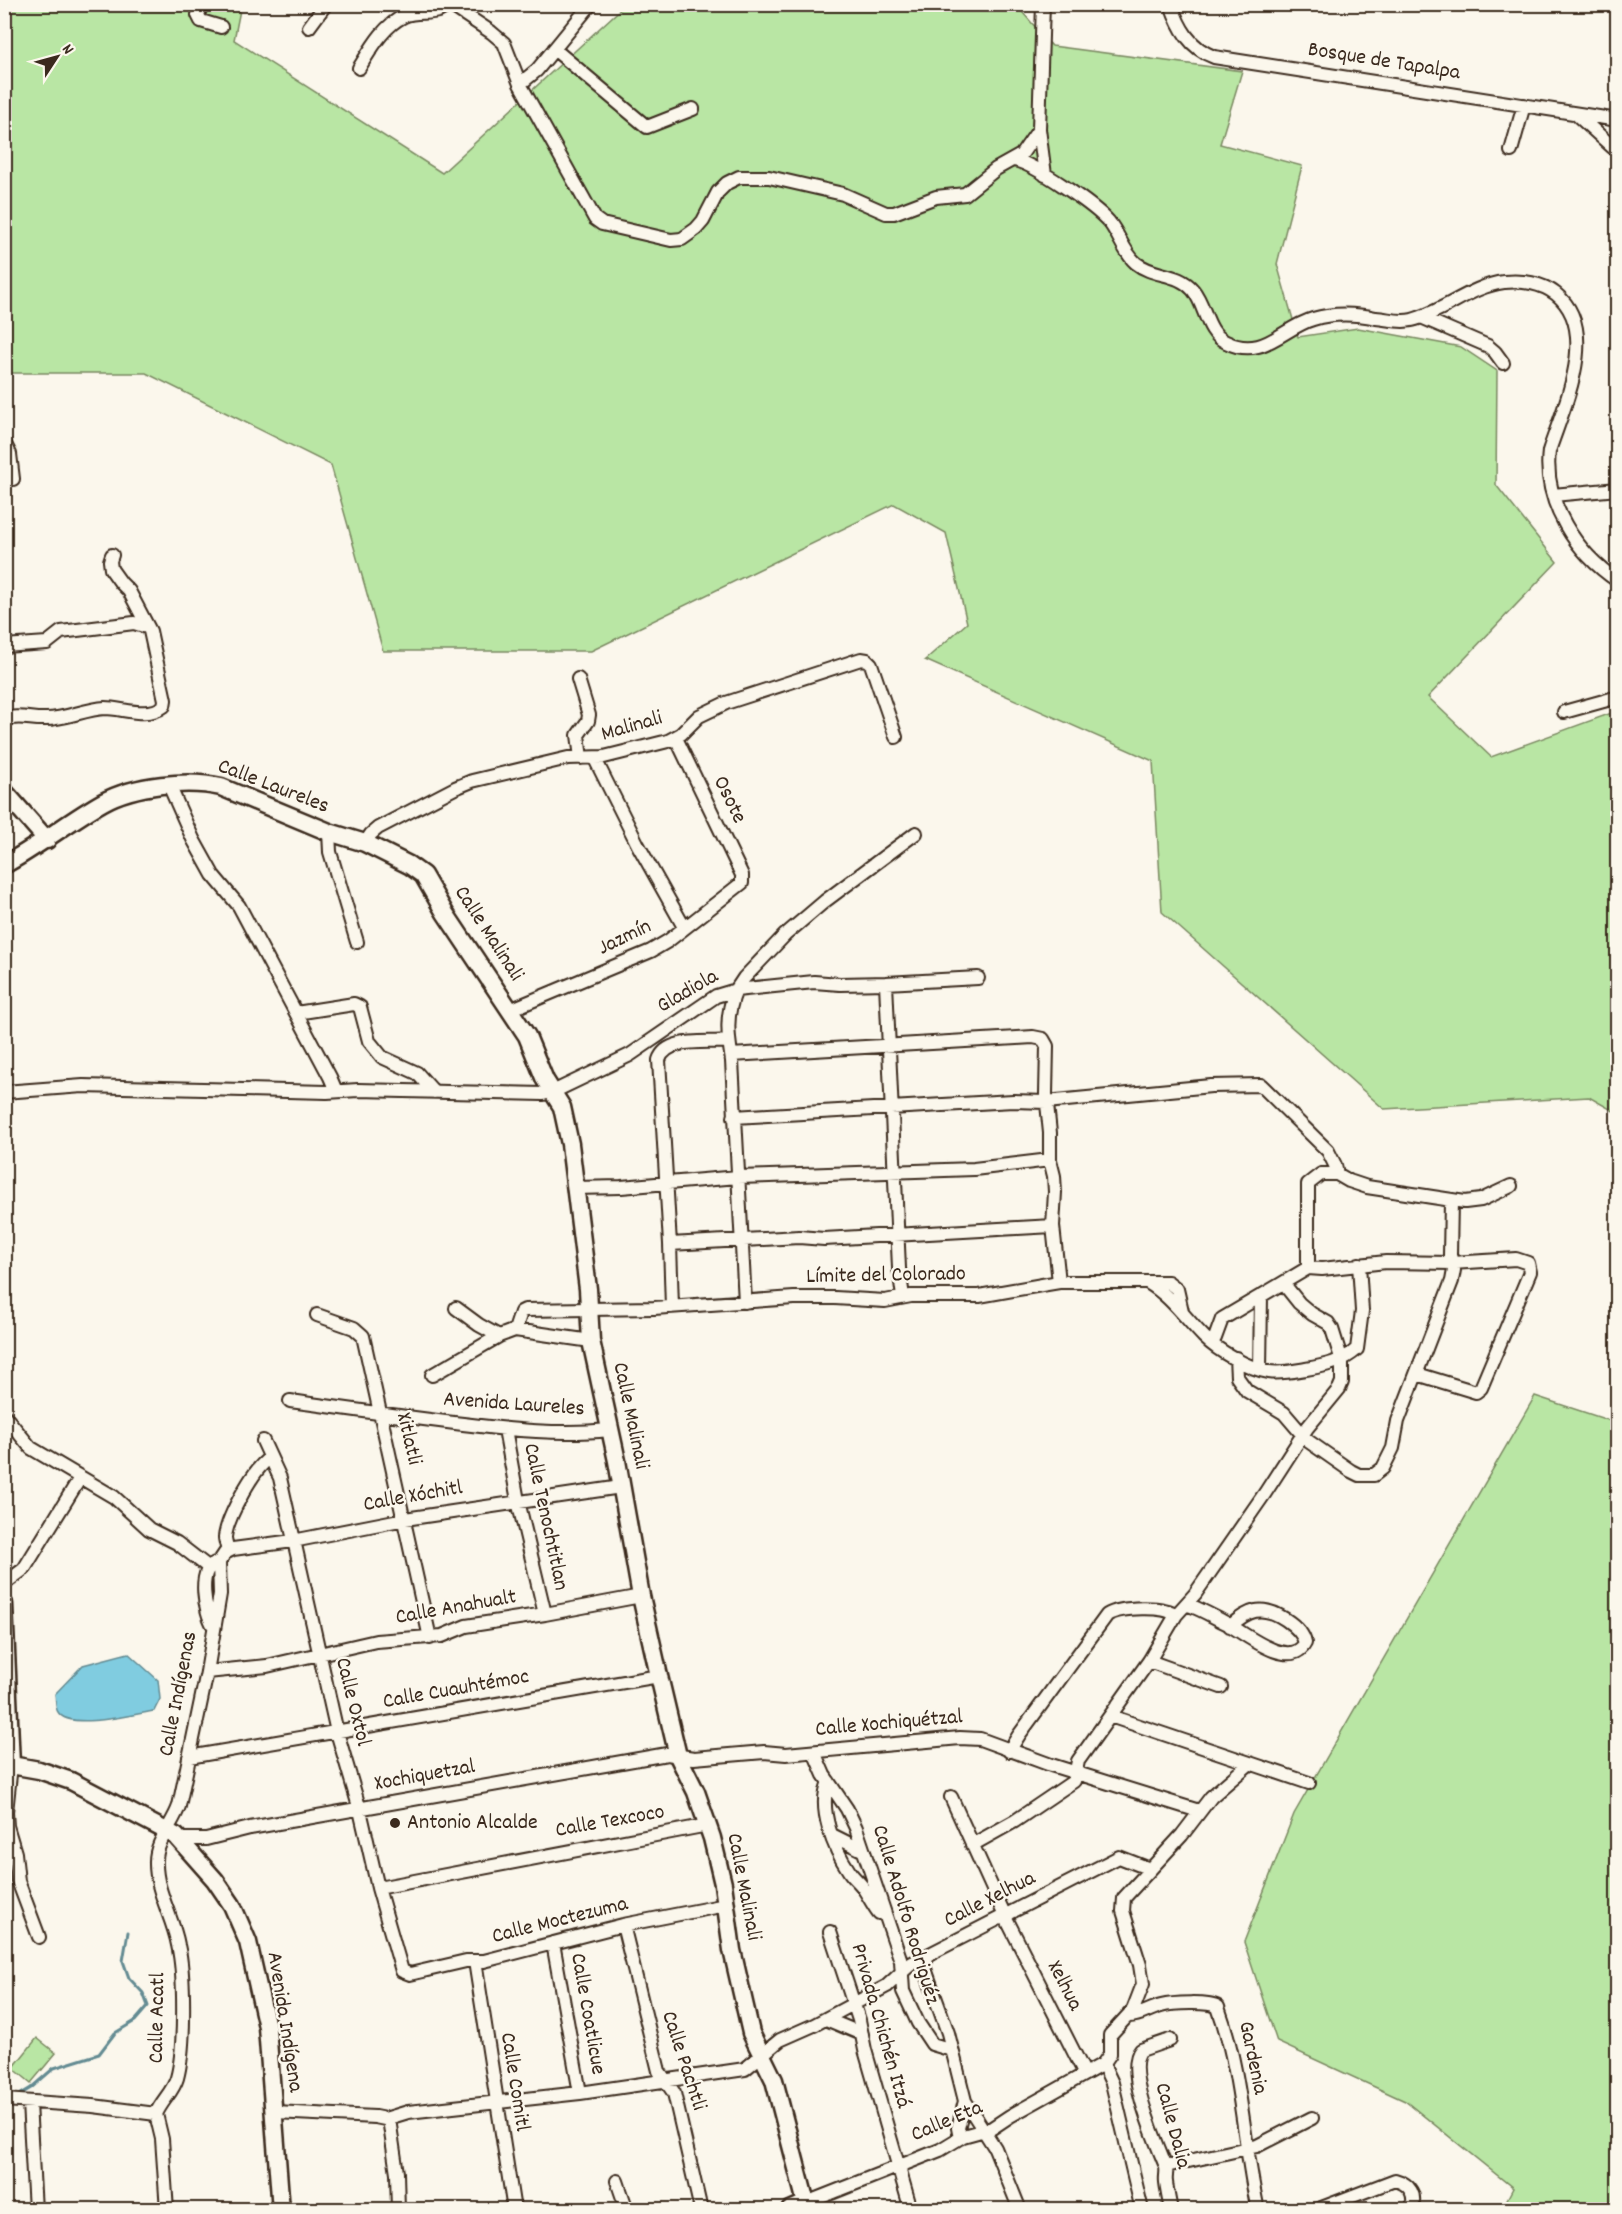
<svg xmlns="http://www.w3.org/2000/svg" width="1622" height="2214" font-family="Dekko,sans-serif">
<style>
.green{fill:#b9e6a4;stroke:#7a8861;stroke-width:1.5}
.water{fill:#80cce0;stroke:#648b92;stroke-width:1.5}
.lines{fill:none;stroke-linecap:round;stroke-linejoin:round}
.stream{stroke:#648b92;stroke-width:3}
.street-casing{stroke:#3b2a1e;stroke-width:16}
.secondary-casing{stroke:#3b2a1e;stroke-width:21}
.street{stroke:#fbf7ec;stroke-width:12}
.secondary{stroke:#fbf7ec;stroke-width:16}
.poi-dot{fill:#3b2a1e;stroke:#fbf7ec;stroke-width:2}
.labels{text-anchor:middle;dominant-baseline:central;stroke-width:5;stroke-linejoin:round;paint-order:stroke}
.street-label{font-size:22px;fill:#3b2a1e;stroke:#fbf7ec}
.poi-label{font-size:22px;fill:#3b2a1e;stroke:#fbf7ec;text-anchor:start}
</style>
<rect width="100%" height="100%" fill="#fbf7ec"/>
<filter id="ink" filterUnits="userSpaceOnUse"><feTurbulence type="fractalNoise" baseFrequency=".0167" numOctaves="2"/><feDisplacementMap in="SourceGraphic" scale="12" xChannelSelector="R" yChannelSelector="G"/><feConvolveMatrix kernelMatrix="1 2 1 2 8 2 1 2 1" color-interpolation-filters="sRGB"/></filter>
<g filter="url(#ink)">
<path class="green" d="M4,5H241L234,40L442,173L625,5H1016L1052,46L1242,71L1220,144L1302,166L1277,264L1298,337L1358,328L1461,347L1497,371L1496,485L1557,562L1428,697L1491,757L1617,711V1113L1589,1097L1384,1109L1162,912L1153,761L925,660L967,623L946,533L894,504L591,651H383L331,465L146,373H5Z
M1535,1396L1617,1423V2209H1502L1513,2188L1405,2101L1277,2042L1244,1942L1294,1814Z
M37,2038L56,2053L31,2083L13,2068Z"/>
<path class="water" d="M128,1653L158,1680L160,1699L154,1711C135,1714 69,1731 58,1712C55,1708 56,1699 55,1694L83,1665Z"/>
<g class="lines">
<path class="stream" d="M16,2097L31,2088L54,2068L99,2054L115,2033L135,2021L148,2006L143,1993L129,1978L123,1961L128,1932
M4,2117L13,2103"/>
<defs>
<path id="street" d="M202,4L198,15L201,21L221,27
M449,4L491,32L504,43L520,84L595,219L602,224L671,240L682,239L696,229L703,221L718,192L727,183L739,177H769L843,194L886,213H894L936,197L965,194L996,169L1021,155L1039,129
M1043,4L1039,129L1045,175
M1171,4C1179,28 1190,48 1214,57L1618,120
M309,27L326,4
M554,49L647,127L693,109
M359,68C371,49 383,26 404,16C419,9 437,18 448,4
M520,84L537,70L591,4
M1576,114L1618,152
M1511,151L1524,105
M1014,160C1035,164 1095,206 1109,222C1119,234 1124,253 1136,263C1153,277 1178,272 1193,290C1206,306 1206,333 1226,342C1263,360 1282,328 1313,319C1333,313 1357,314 1376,318C1389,319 1400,323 1412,320C1444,312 1471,286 1504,282C1522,280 1542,283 1556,294C1601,330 1563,408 1549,451C1543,503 1576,553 1618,581
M1421,317L1488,346L1495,352L1503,363
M4,442L10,454L13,479
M1553,495L1618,489
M4,646L47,643L61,632L134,623L147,627
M578,679L589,715L588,721L578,735L581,758
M1564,712L1618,697
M4,720C17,714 32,720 46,719C66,719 85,709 105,708C123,708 147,719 164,706L165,700L150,631L129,591L121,583L111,569L110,561L112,555
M595,759L638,845L684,927
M169,785L193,839L213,875L239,906L330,1077L336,1091
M329,832L330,852L357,942
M365,843L371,834L378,828L455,788L472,781L568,758L604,757L668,741L681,734L699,716L726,703L861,659L867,660L871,664L896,737
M510,1010L651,951L668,941L742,883V875L676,738
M296,1013L354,1004L360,1007L369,1041L382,1057L417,1073L434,1092
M731,1055L1033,1037L1043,1039L1047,1046L1046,1094L1050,1133V1160L1054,1176L1055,1192L1053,1226L1059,1282
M4,1092L83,1086L327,1092L358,1090L543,1094L559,1089L630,1055L716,996L736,990L744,978L785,935L825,901L916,833
M734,1117L1013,1101L1046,1102L1211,1086L1261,1085L1328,1151L1335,1165L1337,1174
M574,1188L621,1187L738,1177L974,1169L1050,1160
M670,1244L799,1237L824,1239L1053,1226
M1308,1268V1184L1321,1174H1337L1349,1181L1367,1187L1465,1202L1481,1200L1511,1186
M1147,1282C1171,1296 1185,1318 1204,1337C1218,1351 1249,1369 1269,1372C1281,1374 1294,1371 1306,1369C1324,1366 1343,1362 1357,1349L1362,1311L1359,1264
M903,1297L899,1268L886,983L978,978
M745,1302L732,1061C728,1036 725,1015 736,990L814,982L840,984L886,983
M672,1307L670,1244L659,1060C667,1036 708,1044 728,1041
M456,1308L479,1325L499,1336
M317,1315L354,1328L363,1336L430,1638
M515,1330L521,1312L525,1310L654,1308L794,1298H835L885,1301L911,1296H979L1059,1282H1168L1177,1289L1182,1311
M1210,1342L1215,1338L1222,1319L1308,1268L1322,1269L1386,1262L1452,1263L1450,1255L1451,1201
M1236,1358L1237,1377L1247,1391L1284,1413L1308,1441L1351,1471L1359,1475H1374L1383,1468L1393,1448L1398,1421L1452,1281L1454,1270L1452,1263L1516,1259L1528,1263L1530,1272L1481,1388L1476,1392L1417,1374
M1260,1370L1261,1296
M432,1375L499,1336L515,1330L591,1341
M290,1401C348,1409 405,1417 463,1424C512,1430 561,1435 609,1430
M4,1415L31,1448L114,1497L149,1529L177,1543L208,1567
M505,1429L518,1501L545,1614
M263,1441L280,1478L337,1732L360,1810L378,1888L402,1971L410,1974L466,1961H484L623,1925L726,1905
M228,1551C227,1546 225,1541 225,1537C227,1518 254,1467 270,1458
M219,1562L225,1553L233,1549L293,1541L405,1519L621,1487
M4,1584L24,1569L80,1478
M1186,1604C1201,1609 1214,1617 1228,1624C1245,1634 1291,1671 1305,1643C1302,1627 1273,1607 1255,1611C1246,1613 1237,1620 1230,1626
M213,1625C205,1612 197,1571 215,1563
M1149,1661L1221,1687
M207,1672L267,1666L376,1641L442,1636L466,1626L545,1614L641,1596
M1110,1716L1309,1783
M1009,1751L1019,1735L1107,1615C1120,1607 1164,1605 1176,1615
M814,1752L824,1775L847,1809L856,1828L901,1961L903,1991L918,2023L932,2044L952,2050
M189,1757L659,1676
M4,1765H11L6,1812L7,1826L15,1853L18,1881L39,1937
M829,1782C817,1808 834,1849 849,1871C853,1878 860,1882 864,1889C869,1897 873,1905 879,1913
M951,1797L1005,1916L1085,2074
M832,1835L864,1851
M180,1839H206L250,1828L667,1754L694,1758L764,1752L786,1754L960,1738L980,1739L1051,1765L1199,1811
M972,1845L1015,1821L1074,1781L1078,1761L1149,1661L1176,1615L1195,1594L1265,1493L1307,1428L1339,1389L1342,1382V1361L1332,1329L1328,1323L1312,1314L1299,1303L1283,1283
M378,1888L708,1825
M623,1925L659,2071L674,2093L701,2210
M830,1932L859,2020L865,2050L911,2210
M553,1943L580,2093
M928,1955L924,1966L948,2033L965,2101L995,2148L1020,2210
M475,1961L514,2210
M1129,2016C1141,2016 1149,2009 1161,2006C1172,2003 1209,2001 1218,2007C1242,2073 1243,2143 1258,2210
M826,2019L862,2034
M1170,2040L1141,2050C1124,2069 1156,2142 1165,2164C1168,2170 1165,2176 1166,2182C1167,2191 1169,2200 1171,2210
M1103,2064L1112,2083L1142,2210
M4,2100L93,2106L156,2114
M29,2103L35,2210
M275,2112L375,2117L385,2119L408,2112L580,2093L745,2069L780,2040L814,2025L887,1986L912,1963L1119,1857L1150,1869
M389,2119L397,2173L398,2210
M960,2138L958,2128L965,2101
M1166,2166L1257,2146L1312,2118
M617,2181L627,2210
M808,2208L806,2203L940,2150L963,2136L992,2128L1010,2116L1103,2064L1110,2054V2035L1133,2010L1143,1984L1140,1965L1123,1911L1124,1898L1182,1835L1211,1797L1249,1764
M167,2210L162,2139L156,2114C162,2100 173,2092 177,2078C185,2049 185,1975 178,1945C173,1917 155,1890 156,1861C156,1841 173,1824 179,1806L207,1672L220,1594L219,1562
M1316,2210L1395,2180C1410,2184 1417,2195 1411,2210"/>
<path id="secondary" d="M4,791L47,840
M4,865C39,846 69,821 103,802C134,785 188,779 221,787L329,832L365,843L409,865L423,875L445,913L527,1036L545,1080L562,1107L570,1144L588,1289L591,1341L617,1461L641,1596L659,1676L678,1756L696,1792L712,1838L723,1884L732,1950L751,2033L774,2080L806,2203L790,2210
M4,1604L11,1765L39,1770L71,1781L176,1836L215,1880L232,1905L248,1942L267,2027L281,2210"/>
</defs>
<use href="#street" class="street-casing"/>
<use href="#secondary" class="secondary-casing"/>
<use href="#street" class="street"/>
<use href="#secondary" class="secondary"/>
</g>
</g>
<circle class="poi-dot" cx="395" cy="1823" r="6"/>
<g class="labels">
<g class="street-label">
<text transform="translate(1384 62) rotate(9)">Bosque de Tapalpa</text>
<text transform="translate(632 727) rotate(-16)">Malinali</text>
<text transform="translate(273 787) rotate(21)">Calle Laureles</text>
<text transform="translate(729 800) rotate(64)">Osote</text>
<text transform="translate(488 934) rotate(57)">Calle Malinali</text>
<text transform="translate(625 938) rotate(-26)">Jazmín</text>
<text transform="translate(688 992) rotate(-30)">Gladiola</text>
<text transform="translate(886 1276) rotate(-1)">Límite del Colorado</text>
<text transform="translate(514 1405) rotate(4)">Avenida Laureles</text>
<text transform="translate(630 1416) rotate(78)">Calle Malinali</text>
<text transform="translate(408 1439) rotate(77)">Xitlatli</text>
<text transform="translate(413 1497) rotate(-10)">Calle Xóchitl</text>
<text transform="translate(545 1517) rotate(78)">Calle Tenochtitlan</text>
<text transform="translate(456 1608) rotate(-10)">Calle Anahualt</text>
<text transform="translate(456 1690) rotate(-10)">Calle Cuauhtémoc</text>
<text transform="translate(179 1694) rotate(-79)">Calle Indígenas</text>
<text transform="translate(352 1702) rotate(76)">Calle Oxtol</text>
<text transform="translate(889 1724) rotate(-5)">Calle Xochiquétzal</text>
<text transform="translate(425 1776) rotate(-10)">Xochiquetzal</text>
<text transform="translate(610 1822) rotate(-10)">Calle Texcoco</text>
<text transform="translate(743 1887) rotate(79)">Calle Malinali</text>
<text transform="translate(990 1900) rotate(-27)">Calle Xelhua</text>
<text transform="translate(905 1915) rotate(73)">Calle Adolfo Rodriguéz</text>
<text transform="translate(560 1921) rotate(-14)">Calle Moctezuma</text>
<text transform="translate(1064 1986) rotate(63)">Xelhua</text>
<text transform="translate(587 2014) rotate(80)">Calle Coatlicue</text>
<text transform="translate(158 2018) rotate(-89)">Calle Acatl</text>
<text transform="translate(284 2022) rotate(81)">Avenida Indígena</text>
<text transform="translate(880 2026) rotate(74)">Privada Chichén Itzá</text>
<text transform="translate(1252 2058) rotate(78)">Gardenia</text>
<text transform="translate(683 2061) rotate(72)">Calle Pachtli</text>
<text transform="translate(514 2082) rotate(81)">Calle Comitl</text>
<text transform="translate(947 2122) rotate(-23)">Calle Eta</text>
<text transform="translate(1172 2126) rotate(75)">Calle Dalia</text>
</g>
<g class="poi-label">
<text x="407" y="1823">Antonio Alcalde</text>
</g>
</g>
<rect width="1622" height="2214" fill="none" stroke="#fbf7ec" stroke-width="24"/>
<rect x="12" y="12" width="1598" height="2190" fill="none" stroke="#3b2a1e" stroke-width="2" filter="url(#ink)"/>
<g transform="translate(57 57) rotate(54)" stroke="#fbf7ec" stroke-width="4.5" paint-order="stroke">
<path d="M0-4.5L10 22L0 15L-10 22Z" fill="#3b2a1e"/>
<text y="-9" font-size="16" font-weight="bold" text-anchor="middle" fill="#3b2a1e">N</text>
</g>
</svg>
